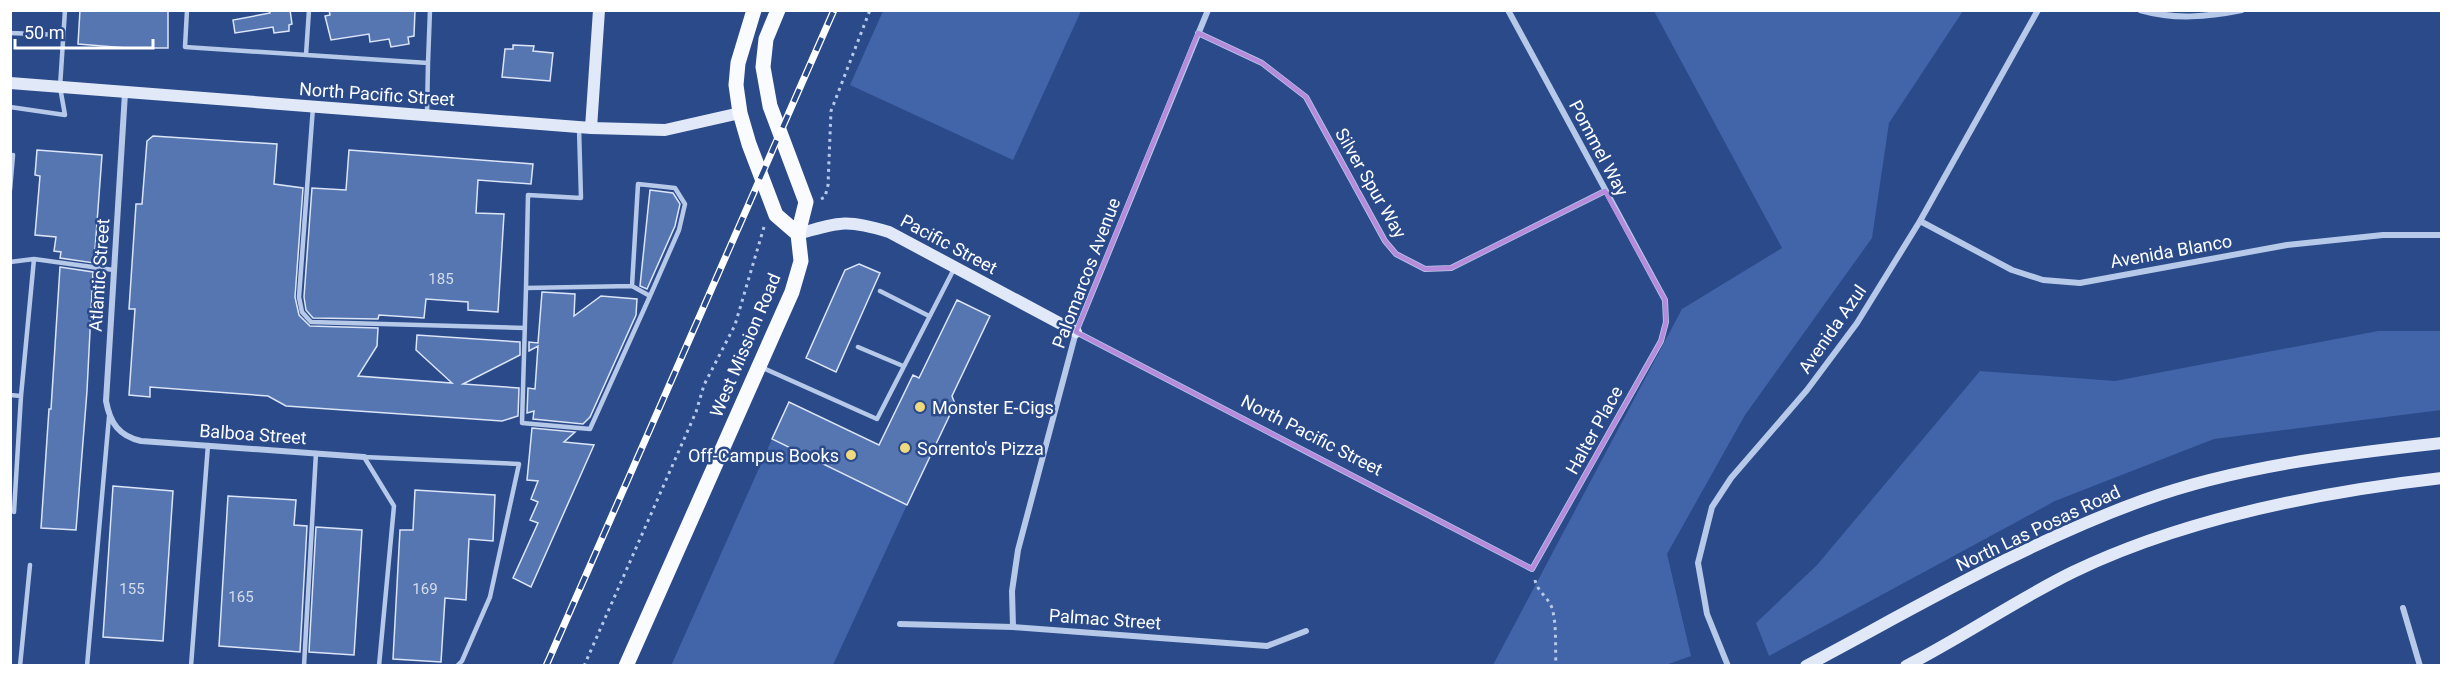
<svg xmlns="http://www.w3.org/2000/svg" width="2452" height="676" font-family="Roboto,sans-serif">
<style>
.green{fill:#4165a8}
.building{fill:#5676b2;stroke:#dbe5f7;stroke-width:1.5}
.lines{fill:none;stroke-linecap:round;stroke-linejoin:round}
.path{stroke:#b7c9e9;stroke-width:3;stroke-dasharray:3 4.5;stroke-linecap:butt}
.lane{stroke:#b7c9e9;stroke-width:4.5}
.street{stroke:#b7c9e9;stroke-width:6}
.secondary{stroke:#e1e9f8;stroke-width:12}
.primary{stroke:#fafbfe;stroke-width:15}
.rail-casing{stroke:#fff;stroke-width:7}
.rail{stroke:#2a4a8a;stroke-width:4.5;stroke-dasharray:14;stroke-linecap:butt}
.marked{fill:none;stroke:#b68bdc;stroke-width:4.5;stroke-linejoin:round}
.poi-dot{fill:#f0da7f;stroke:#2a4a8a;stroke-width:2}
.labels{text-anchor:middle;dominant-baseline:central;stroke-width:5;stroke-linejoin:round;paint-order:stroke}
.number-label{font-size:15px;fill:#d5ddec}
.street-label{font-size:18px;fill:#fff;stroke:#2a4a8a}
.poi-label{font-size:18px;fill:#fff;stroke:#2a4a8a;text-anchor:start}
</style>
<rect width="100%" height="100%" fill="#2a4a8a"/>
<path class="green" d="M883,11H1081L1013,160L850,85Z
M1654,11H1963L1889,123L1872,238L1745,415L1667,554L1691,656L1666,665H1493L1682,309L1782,248Z
M2378,331H2441V410L2214,439L2055,501L1769,656L1756,623L1817,565L1980,371L2115,381Z
M772,439L907,505L833,665L671,666Z"/>
<path class="building" d="M80,10H168V48H127L78,44Z
M269,10H290L292,24L289,25V31L274,33L273,27L235,33L233,20L270,13Z
M329,10H415L414,36L408,37L409,44L391,47L389,39L370,42L369,34L331,40L325,16L330,15Z
M513,45L534,46L533,51L553,53L550,81L502,77L505,49H513Z
M153,136L277,144L274,184L303,188L295,297L299,315L310,326L378,328L377,346L358,376L452,383L416,350L417,335L520,342V355L463,384L519,388L518,416L502,421L286,406L268,396L150,387V397L129,395L135,309H129L136,204H142L147,141Z
M37,150L102,155L94,263L60,258L61,252L54,251L56,237L35,235L40,176L35,175Z
M349,150L533,164L531,184L478,180L476,213L504,214L498,312L468,310V302L426,299L424,318L379,315L378,319L313,318L306,310L304,297L312,188L346,190Z
M650,190L673,193L680,204L675,226L647,289L640,286Z
M859,264L880,273L836,372L806,358L845,270Z
M60,267L93,272L87,391L76,530L41,528L49,409H51Z
M542,292L575,294L574,316L601,296L637,299L636,315L590,417L583,424L533,419L534,411L527,413L528,388L535,389L538,346L529,351V342L538,343Z
M957,300L990,316L952,396L955,404L907,505L772,439L789,402L879,445L913,375L919,378Z
M532,428L575,432L564,442L594,445L531,587L513,578L538,523L530,520L538,502L531,499L538,481L527,480Z
M113,486L173,491L163,641L103,637Z
M415,490L495,495L493,541L469,539L466,600L445,598L441,662L393,659L400,530H413Z
M228,496L296,500L294,525L307,526L300,652L219,646Z
M316,527L362,530L354,655L309,652Z"/>
<g class="lines">
<path class="path" d="M821,199L825,197L828,185L831,111L870,10
M1535,580C1537,591 1548,597 1552,608C1557,625 1555,648 1556,666
M584,666L696,412L704,385L735,325L764,227"/>
<path class="lane" d="M187,10L185,47L428,63L430,10
M10,33L63,35
M306,55L309,10
M10,107L65,115L60,87L65,10
M313,107L299,297L302,312L311,322L525,328
M427,115L428,63
M579,128L581,198L528,195L526,288L632,286L638,184L675,188L685,204L679,230L650,296L632,286
M10,190L13,155
M10,262L34,259
M526,288L522,423L590,429L650,296
M880,291L929,316
M858,347L903,366
M761,367L877,419L955,267
M10,395L21,396L14,512
M21,396L34,259L114,270
M364,457L519,464L490,597L462,661L457,666
M364,457L394,506L379,666
M20,666L30,565
M87,666L109,417
M191,666L208,445
M304,666L316,453"/>
<path class="street" d="M2140,10C2175,20 2207,17 2242,10
M1198,33L1262,63L1306,97L1385,241L1396,254L1425,269L1451,268L1605,191
M125,93L106,401C110,423 119,436 141,441L364,457
M1920,221L2012,270L2043,280L2080,283L2287,245L2383,235H2442
M1076,332L1532,569L1661,341L1666,322L1665,300L1508,10
M2403,608L2420,666
M900,624L1013,627L1267,646L1306,631
M1013,627L1012,591L1018,550L1076,332L1208,10
M1728,666L1707,614L1698,563L1712,507L1731,478L1807,390L1857,323L1920,221L2038,10"/>
<path class="secondary" d="M10,83L591,128L665,130L740,113
M591,128L599,10
M798,234C840,222 846,219 889,232L1076,332
M1806,666C1917,607 2025,543 2144,500C2238,466 2342,454 2442,443
M1906,666C1963,637 2016,600 2073,572C2185,518 2319,492 2442,478"/>
<path class="primary" d="M754,10L738,63L736,85L740,113L749,144L776,215L798,234
M626,666L792,292L801,261L798,234L806,202L770,106L763,67L766,39L778,10"/>
<defs>
<path id="rail" d="M546,666L834,10"/>
</defs>
<use href="#rail" class="rail-casing"/>
<use href="#rail" class="rail"/>
</g>
<path class="marked" d="M1198,33L1262,63L1306,97L1385,241L1396,254L1425,269L1451,268L1605,191L1665,300L1666,322L1661,341L1532,569L1076,332Z"/>
<g class="poi-dot">
<circle cx="920" cy="407" r="6"/>
<circle cx="905" cy="448" r="6"/>
<circle cx="851" cy="455" r="6"/>
</g>
<g class="labels">
<g class="number-label">
<text x="441" y="279">185</text>
<text x="132" y="589">155</text>
<text x="425" y="589">169</text>
<text x="241" y="597">165</text>
</g>
<g class="street-label">
<text transform="translate(377 94) rotate(4)">North Pacific Street</text>
<text transform="translate(1599 148) rotate(62)">Pommel Way</text>
<text transform="translate(1371 183) rotate(60)">Silver Spur Way</text>
<text transform="translate(949 244) rotate(28)">Pacific Street</text>
<text transform="translate(2171 251) rotate(-10)">Avenida Blanco</text>
<text transform="translate(1086 273) rotate(-69)">Palomarcos Avenue</text>
<text transform="translate(99 275) rotate(-86)">Atlantic Street</text>
<text transform="translate(1832 329) rotate(-55)">Avenida Azul</text>
<text transform="translate(745 345) rotate(-67)">West Mission Road</text>
<text transform="translate(1594 430) rotate(-61)">Halter Place</text>
<text transform="translate(253 434) rotate(4)">Balboa Street</text>
<text transform="translate(1312 435) rotate(27)">North Pacific Street</text>
<text transform="translate(2038 528) rotate(-25)">North Las Posas Road</text>
<text transform="translate(1105 619) rotate(4)">Palmac Street</text>
</g>
<g class="poi-label">
<text x="932" y="407">Monster E-Cigs</text>
<text x="917" y="448">Sorrento's Pizza</text>
<text x="839" y="455" text-anchor="end">Off-Campus Books</text>
</g>
</g>
<rect width="2452" height="676" fill="none" stroke="#ffffff" stroke-width="24"/>
<path d="M15 39v9h138v-9" fill="none" stroke="#ffffff" stroke-width="3"/>
<text x="24" y="39" font-size="18" fill="#ffffff" stroke="#2a4a8a" stroke-width="4.5" paint-order="stroke">50 m</text>
</svg>
